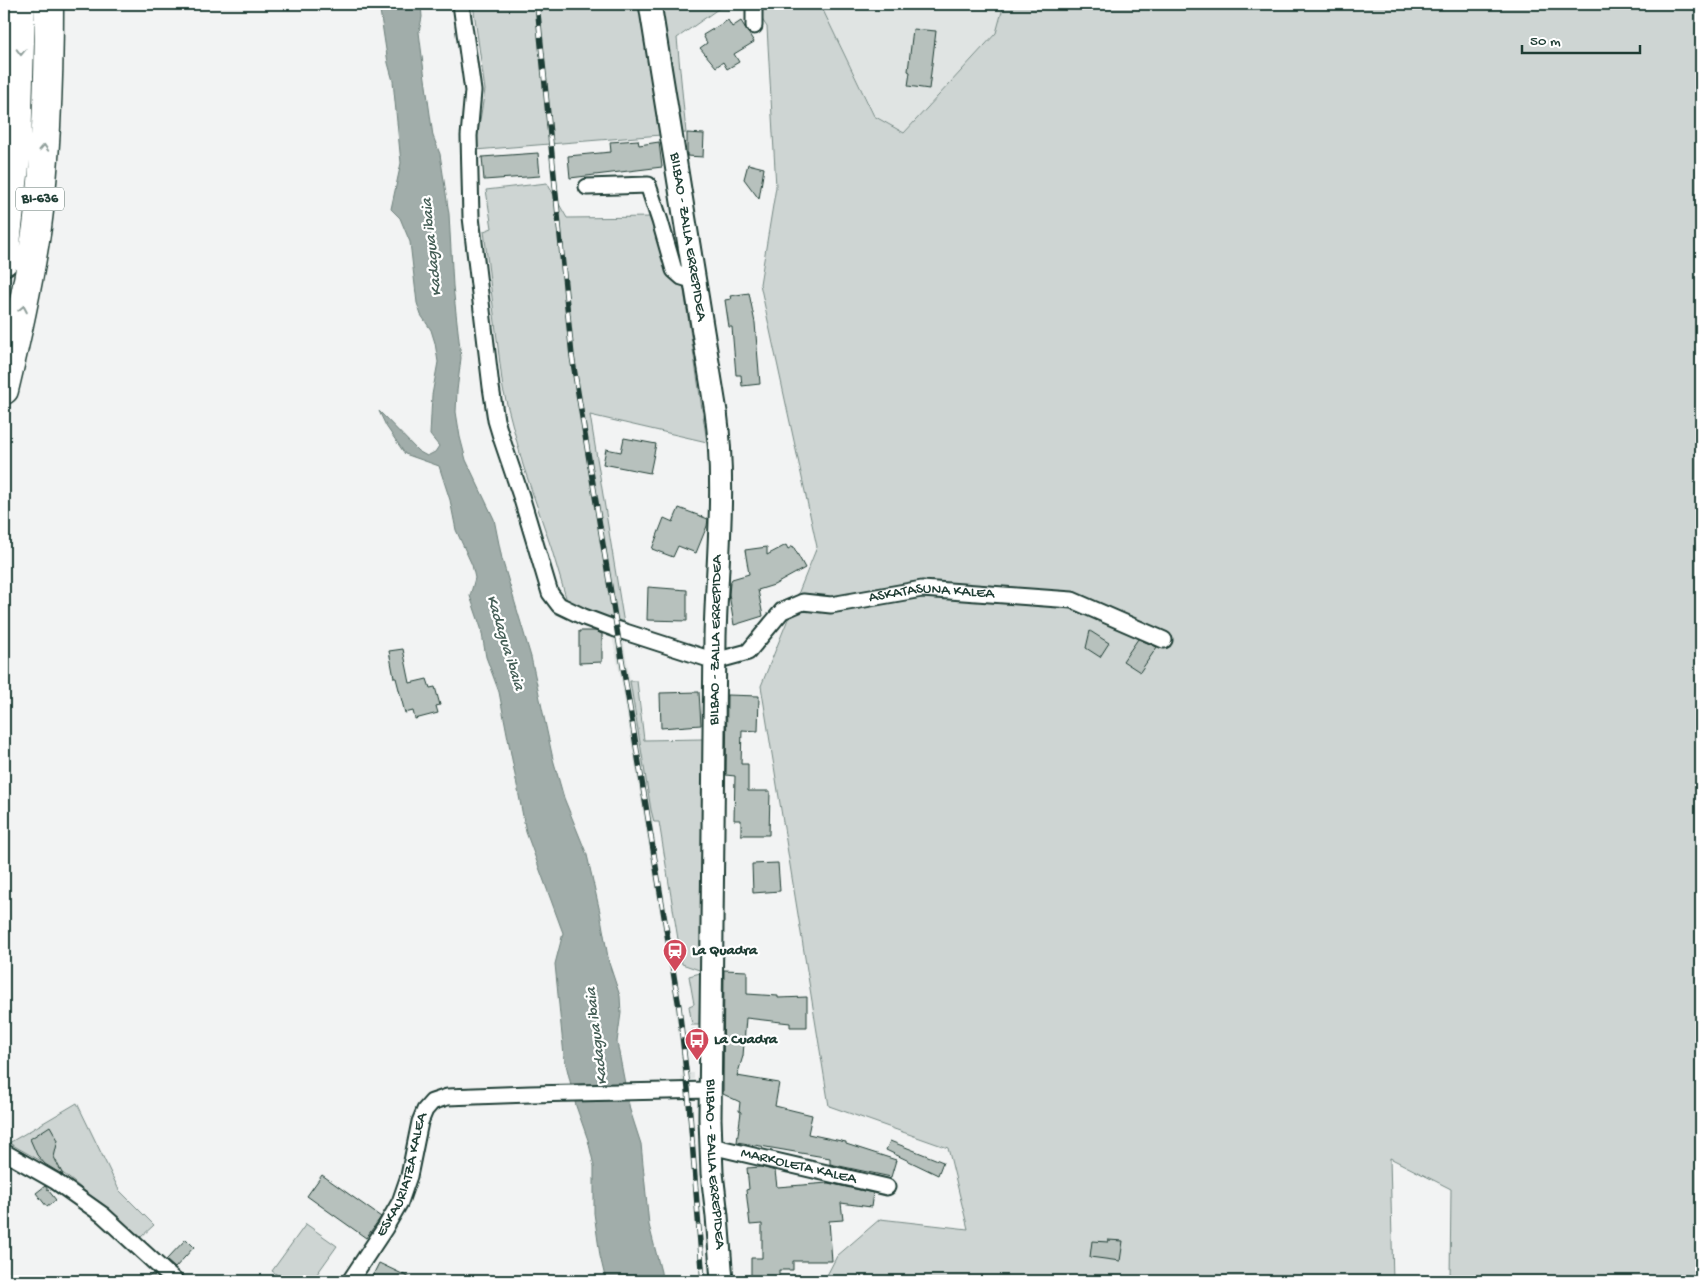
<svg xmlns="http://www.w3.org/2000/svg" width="1705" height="1285" font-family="'Gochi Hand',sans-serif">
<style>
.built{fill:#e0e4e3}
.green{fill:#ced5d3;stroke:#768984}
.water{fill:#a1adaa;stroke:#6d807b}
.building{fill:#b7c1bd;stroke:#1f3d34}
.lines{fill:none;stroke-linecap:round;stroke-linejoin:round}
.street-casing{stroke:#1f3d34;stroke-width:19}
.secondary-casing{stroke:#1f3d34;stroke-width:25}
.highway-casing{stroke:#1f3d34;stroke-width:31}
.street{stroke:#fff;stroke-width:15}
.secondary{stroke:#fff;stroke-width:21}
.highway{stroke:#fff;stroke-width:28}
.rail-casing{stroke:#1f3d34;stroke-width:5.5}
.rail{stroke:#fff;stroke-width:4;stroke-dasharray:11;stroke-linecap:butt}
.oneway{stroke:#8f9e9a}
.labels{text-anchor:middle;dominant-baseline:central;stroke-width:4.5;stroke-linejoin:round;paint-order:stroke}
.shield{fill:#fff;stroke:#627771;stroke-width:1}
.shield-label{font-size:14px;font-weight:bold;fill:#1f3d34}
.street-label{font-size:15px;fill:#1f3d34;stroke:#fff}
.poi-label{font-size:15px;font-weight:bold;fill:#1f3d34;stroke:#fff;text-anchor:start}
.water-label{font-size:16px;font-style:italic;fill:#465f57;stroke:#fff}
</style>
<rect width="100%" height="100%" fill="#f2f3f3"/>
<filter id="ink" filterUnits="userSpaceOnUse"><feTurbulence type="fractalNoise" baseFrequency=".02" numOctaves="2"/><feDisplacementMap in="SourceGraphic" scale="10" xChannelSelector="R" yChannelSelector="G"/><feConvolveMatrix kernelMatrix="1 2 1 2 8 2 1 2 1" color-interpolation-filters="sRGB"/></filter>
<g filter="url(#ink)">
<path class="built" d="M820,4H1004L996,33L904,133L875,116Z
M612,636L623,638L654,822L652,823L682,1006L689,1073H694V1079L681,1084L682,1075L681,1052L673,992L621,680Z"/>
<path class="green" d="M473,4H725L677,38L686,133L475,150L485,90Z
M752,4H820L874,116L904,133L996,33L1004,4H1701V1281H1450L1451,1189L1390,1158L1393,1281H824L837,1256L880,1219L968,1229L948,1148L829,1106L761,686L817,547L760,284L776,187L767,27Z
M547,183L567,218L654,217L669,273L675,281L683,284L707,442L590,415L624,624L567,601L551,547L523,465L503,389L484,231L492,228L486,190Z
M630,681H637L644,740L703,739L702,971L682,964L659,822H654L651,810Z
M700,973L699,1025H692L689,1006L694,1004L689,976Z
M692,1030H699L696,1056Z
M77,1103L119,1190L154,1225L141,1237L64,1174L9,1143Z
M306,1224L337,1246L312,1281H286L272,1271Z"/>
<path class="water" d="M379,4H421L422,17L419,32L423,64L433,136L440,154L449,214L453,286L461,358L457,391L456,412L460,437L466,460L494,519L502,559L531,657L553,759L564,798L587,855L600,912L609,963L620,996L621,1013L617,1042L630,1110L641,1144L649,1225L661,1272L662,1281H606L600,1256L594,1213V1166L588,1140L576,1106L564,1056L555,964L563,933L526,832L499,692L486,657L481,628L470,596L475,578L472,565L456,530L450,500L439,466L405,454L386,426L379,411L418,451L427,456L435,452L439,446L430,435L432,395L438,362L435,343L431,330L421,315L417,303L410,242L400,218L391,209L401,163L393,81L388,63Z"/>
<path class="building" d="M728,20L732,27L741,21L754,42L734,54L739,62L727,69L723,62L716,67L700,48L707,43L703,35Z
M913,29L936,31L929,89L908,86L910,72L908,71Z
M687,133L704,134L703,157L687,156Z
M638,140L639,145L659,142L662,167L570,178L568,156L611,152L610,142Z
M538,153L540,176L484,180L482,157Z
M748,164L764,168L759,199L744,179Z
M749,293L755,323L760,384L742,386L741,375H736L732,327H729L725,300L731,299L730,296Z
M624,438L656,444L650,473L603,464L606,449L621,452Z
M679,508L708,519L707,526L696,553L678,546L673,557L652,549L664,518L673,522Z
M786,545L788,549L793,546L805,568L774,585L758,590L763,616L734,625L729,594L730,583L732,579L749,574L745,550L767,547V555Z
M648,587L687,590V621L647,620Z
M579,631H595L602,634V662L579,663Z
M1090,631L1109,643L1100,657L1086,648Z
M1138,639L1157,647L1140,672L1123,661Z
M403,649L410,683L427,679L430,688L435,687L440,705L436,706L438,713L415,719L413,711L405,713L396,678H394L389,651Z
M699,692L701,725L661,728L660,693Z
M727,695L759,696L758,731L742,730L741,764H748V791H770L769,835H741V820H734L735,776L726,775Z
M778,863L780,891L753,893L752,864Z
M724,970L747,971V994L778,996V998L807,997V1027H790V1023L746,1018L743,1056L737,1076L779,1083L775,1106L812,1115L808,1134L846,1142V1144L896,1160L891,1177L830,1164V1158L737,1142L741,1112L739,1111L740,1102L723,1094Z
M50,1126L58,1140L54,1157L63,1175L45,1164L37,1155L30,1139Z
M890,1141L943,1162L938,1175L886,1150Z
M761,1167L775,1171L777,1187L828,1183L873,1193L871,1207L841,1203L843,1220L829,1221L832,1261H793V1270H779V1281H751V1258H762V1224L750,1225L746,1190L749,1189L747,1168Z
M322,1175L381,1217L366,1238L307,1196Z
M45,1186L56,1200L47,1207L36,1193Z
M186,1239L194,1247L175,1268L166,1260Z
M1108,1240L1123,1241L1120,1261L1090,1257L1092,1241L1108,1242Z
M379,1263L417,1281H370Z
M153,1273L161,1281H145Z"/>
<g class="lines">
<defs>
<g id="street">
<path id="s1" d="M461,4L473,91L469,136L471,217L491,387L496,420L502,440L521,496L550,593L559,605L584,617L616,629L715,661L748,652L782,611L803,602L831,605L922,589L1072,600L1164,640"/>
<path d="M754,26V4"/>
<path d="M587,187L648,185L660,221L674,270L682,277L695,281"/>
<path id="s2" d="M711,1146L887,1187"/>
<path d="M4,1152L55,1181L103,1215L175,1281"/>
<path id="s3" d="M350,1281L385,1228L400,1202L409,1176L420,1122L425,1110L432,1102L447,1097L530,1094L710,1090"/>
</g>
<g id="secondary">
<path id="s4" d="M650,4L716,412C726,486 717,561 715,636L710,1119L712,1173L717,1216L722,1281"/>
</g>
<path id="highway" d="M4,261L17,149L21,4
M4,390C17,336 29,282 37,227C47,153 49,78 49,4"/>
</defs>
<use href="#street" class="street-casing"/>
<use href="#secondary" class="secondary-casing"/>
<use href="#highway" class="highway-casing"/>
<use href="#street" class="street"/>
<use href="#secondary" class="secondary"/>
<use href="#highway" class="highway"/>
<defs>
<path id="rail" d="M537,4L572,356L679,1007L688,1089L703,1281"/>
</defs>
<use href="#rail" class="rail-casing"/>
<use href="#rail" class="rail"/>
</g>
<defs><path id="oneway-chevron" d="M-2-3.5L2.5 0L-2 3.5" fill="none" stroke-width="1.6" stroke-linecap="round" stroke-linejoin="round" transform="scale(1.25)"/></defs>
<g class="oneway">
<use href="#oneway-chevron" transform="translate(21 52) rotate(91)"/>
<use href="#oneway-chevron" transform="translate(44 148) rotate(-87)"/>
<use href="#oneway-chevron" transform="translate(23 309) rotate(-79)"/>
</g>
</g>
<defs>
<symbol id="station-pin" viewBox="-11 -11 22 30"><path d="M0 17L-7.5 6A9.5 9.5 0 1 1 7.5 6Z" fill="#d1495b" stroke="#fff"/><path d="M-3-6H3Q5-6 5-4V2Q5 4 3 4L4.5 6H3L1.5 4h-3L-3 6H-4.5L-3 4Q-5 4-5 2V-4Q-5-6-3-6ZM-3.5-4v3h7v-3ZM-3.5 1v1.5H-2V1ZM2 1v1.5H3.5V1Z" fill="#fff"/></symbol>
<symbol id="bus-pin" viewBox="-11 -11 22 30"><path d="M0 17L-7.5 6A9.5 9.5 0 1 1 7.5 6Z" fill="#d1495b" stroke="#fff"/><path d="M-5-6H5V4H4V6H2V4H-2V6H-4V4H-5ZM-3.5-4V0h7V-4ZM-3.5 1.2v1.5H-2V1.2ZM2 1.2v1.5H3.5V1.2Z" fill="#fff"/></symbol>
</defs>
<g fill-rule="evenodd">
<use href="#station-pin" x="661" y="937" width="28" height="38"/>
<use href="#bus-pin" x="683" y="1026" width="28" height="38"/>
</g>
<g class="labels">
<rect class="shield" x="16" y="187.5" width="48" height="23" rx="4"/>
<g class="shield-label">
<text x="40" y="199">BI-636</text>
</g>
<g class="street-label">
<text stroke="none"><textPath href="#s4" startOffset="236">BILBAO - ZALLA ERREPIDEA</textPath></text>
<text stroke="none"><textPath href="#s1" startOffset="1021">ASKATASUNA KALEA</textPath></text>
<text transform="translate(716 640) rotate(-89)">BILBAO - ZALLA ERREPIDEA</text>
<text stroke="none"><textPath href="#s4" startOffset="1166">BILBAO - ZALLA ERREPIDEA</textPath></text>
<text stroke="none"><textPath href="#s2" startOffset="90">MARKOLETA KALEA</textPath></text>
<text stroke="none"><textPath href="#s3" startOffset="120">ESKAURIATZA KALEA</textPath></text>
</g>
<g class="poi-label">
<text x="692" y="951">La Quadra</text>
<text x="714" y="1040">La Cuadra</text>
</g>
<g class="water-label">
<text transform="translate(433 247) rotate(-96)">Kadagua ibaia</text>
<text transform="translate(504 643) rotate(73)">Kadagua ibaia</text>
<text transform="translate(598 1036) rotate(-97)">Kadagua ibaia</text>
</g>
</g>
<rect width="1705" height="1285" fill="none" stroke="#fff" stroke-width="20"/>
<rect x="10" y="10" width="1685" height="1265" fill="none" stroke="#1f3d34" stroke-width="2" filter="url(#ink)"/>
<path d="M1522 45v8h118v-8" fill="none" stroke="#1f3d34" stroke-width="2.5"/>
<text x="1530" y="45" font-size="15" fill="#1f3d34" stroke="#ffffff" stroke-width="4" paint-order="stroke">50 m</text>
</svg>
